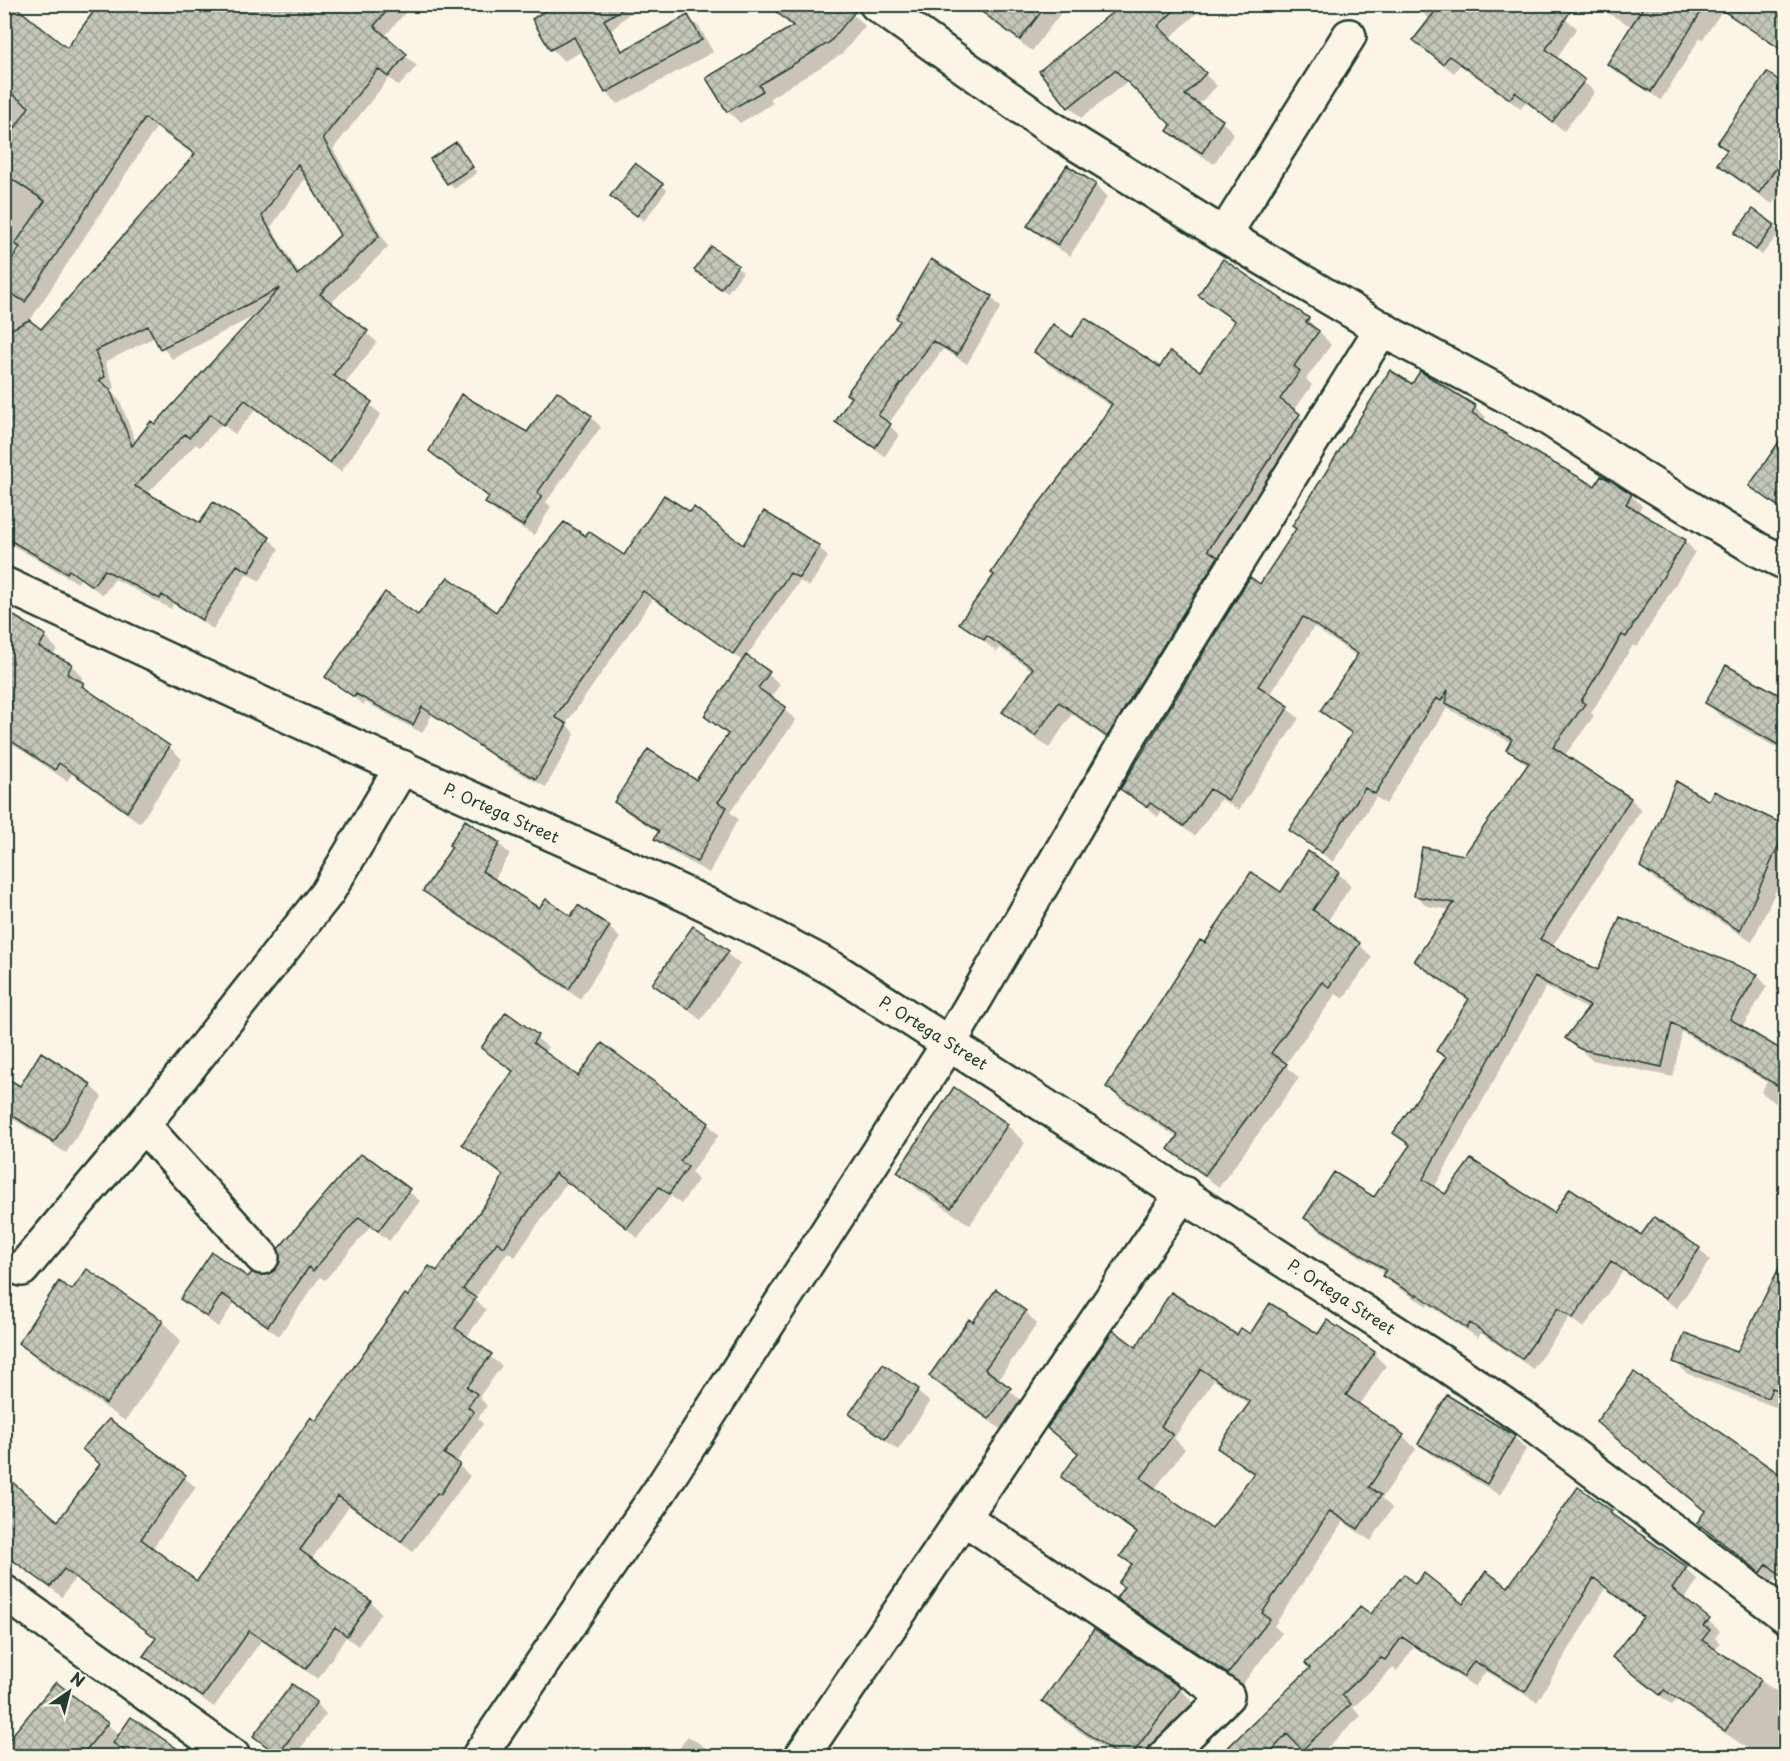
<svg xmlns="http://www.w3.org/2000/svg" width="1790" height="1761" font-family="'Playpen Sans',sans-serif">
<style>
.shadow{fill:#0003;fill-rule:evenodd}
.building{fill:url(#building-cross-hatch);stroke:#1f3d34;stroke-width:1.5;fill-rule:evenodd}
.lines{fill:none;stroke-linecap:round;stroke-linejoin:round}
.minor-casing{stroke:#1f3d34;stroke-width:38}
.tertiary-casing{stroke:#1f3d34;stroke-width:38}
.minor{stroke:#fcf5e5;stroke-width:33}
.tertiary{stroke:#fcf5e5;stroke-width:33}
.labels{text-anchor:middle;dominant-baseline:central;stroke-width:4.5;stroke-linejoin:round;paint-order:stroke}
.street-label{font-size:16px;fill:#1f3d34;stroke:#fcf5e5}
</style>
<defs>
<pattern id="building-cross-hatch" width="8" height="8" patternUnits="userSpaceOnUse" patternTransform="scale(1.5)"><rect width="8" height="8" fill="#c5c7b9"/><path d="M0 0l8 8M0 8l8-8" fill="none" stroke="#9fa397"/></pattern>
</defs>
<rect width="100%" height="100%" fill="#fcf5e5"/>
<filter id="ink" filterUnits="userSpaceOnUse"><feTurbulence type="fractalNoise" baseFrequency=".0167" numOctaves="2"/><feDisplacementMap in="SourceGraphic" scale="12" xChannelSelector="R" yChannelSelector="G"/><feConvolveMatrix kernelMatrix="1 2 1 2 8 2 1 2 1" color-interpolation-filters="sRGB"/></filter>
<g filter="url(#ink)">
<path class="shadow" d="M4,4L67,50L108,4H413L384,37L417,66L399,86L389,78L333,149L388,247L330,304L377,342L344,385L381,414L341,472L256,409L235,434L222,424L200,447L196,444L147,494L200,525L269,539L279,549L260,581L247,574L213,629L173,604L171,609L115,579L103,595L80,579L78,583L12,545L8,551L4,549ZM156,128L195,156L41,331L29,322ZM307,176L342,235L300,275L271,227ZM256,315L155,426L136,443L120,401L110,391L115,388L105,362L155,337L172,359Z
M553,4H639L589,52L586,49L564,61L552,49L534,19L554,7Z
M769,4H842L865,26L842,54L770,98L773,103L740,123L728,111L794,27Z
M985,4H1057L1063,10L1032,51L993,22L981,10Z
M1126,4H1195L1200,10L1169,39L1217,86L1198,105L1222,122L1234,133L1214,164L1181,142L1169,130L1173,125L1128,81L1081,118L1069,106Z
M1412,4H1546L1577,28L1556,59L1595,92L1564,131L1526,102L1521,109L1460,65L1454,73L1426,51L1415,40L1431,20Z
M1592,4H1727L1703,39L1700,38L1661,100L1618,73L1608,63L1632,27Z
M1761,4H1786V54L1747,25Z
M688,16L700,28L713,52L618,104L606,92Z
M1767,74L1786,87V184L1772,204L1731,175L1719,164L1728,151L1719,142Z
M456,144L477,173L454,189L432,160Z
M1067,167L1095,185L1107,197L1070,256L1041,237L1029,225Z
M662,185L667,190L644,221L618,201Z
M1753,211L1780,232L1762,255L1742,239Z
M711,248L743,272L727,293L702,275Z
M1200,295L1308,320L1321,333L1331,345L1306,379L1312,385L1294,411L1312,428L1120,749L1072,714L1049,748L1017,725L1004,712L1033,671L1000,648L997,652L961,622L1112,407L1049,365L1036,352L1072,339L1160,369L1200,373L1235,323Z
M991,297L1001,307L967,364L943,349L888,424L899,435L885,456L847,431L837,421L853,398Z
M1413,386L1475,407L1486,417L1483,422L1596,488L1631,495L1642,506L1638,512L1685,541L1695,552L1637,647L1633,645L1591,713L1594,716L1564,756L1631,799L1641,810L1552,947L1599,972L1757,975L1767,986L1742,1028L1786,1051V1111L1761,1092L1767,1082L1682,1032L1673,1077L1592,1060L1567,1038L1589,1010L1546,987L1434,1188L1445,1196L1555,1215L1699,1249L1710,1260L1677,1308L1623,1271L1584,1328L1569,1318L1533,1369L1481,1333L1478,1338L1428,1304L1427,1306L1395,1286L1384,1276L1386,1273L1317,1229L1306,1218L1374,1199L1411,1147L1395,1133L1446,1059L1438,1050L1469,1001L1427,972L1416,961L1451,910L1427,906L1416,895L1465,856L1528,766L1508,750L1512,743L1447,708L1386,804L1376,797L1333,862L1291,830L1353,736L1322,711L1358,657L1314,627L1269,695L1299,718L1239,810L1221,799L1195,836L1161,812L1158,817L1122,788L1260,586Z
M591,417L601,427L546,502L551,507L534,535L497,513L487,503L490,498L430,451L528,434Z
M1786,436V515L1751,486Z
M586,538L625,557L743,548L819,547L828,557L809,587L800,581L746,657L780,684L771,698L796,720L730,812L738,819L709,873L668,850L656,839L659,833L628,813L616,801L697,782L729,736L706,716L744,662L653,599L566,724L575,734L546,787L507,766L432,715L422,733L365,702L364,705L327,677L419,617L497,614Z
M4,628L45,636L57,649L53,656L71,665L83,677L80,683L94,696L169,747L182,759L140,823L72,774L67,781L4,738Z
M1727,667L1786,700V753L1719,715L1707,703Z
M1714,793L1786,826V869L1752,942L1654,879L1642,867L1710,804Z
M499,844L510,854L494,880L540,910L572,918L579,907L609,927L620,938L580,999L436,901L425,891Z
M1338,873L1351,886L1327,922L1359,944L1372,958L1343,999L1336,994L1285,1065L1299,1078L1219,1187L1184,1162L1170,1149L1178,1138L1121,1100L1108,1087L1206,945L1282,894Z
M693,928L740,964L701,1020L654,984Z
M506,1014L548,1047L544,1053L579,1079L708,1124L719,1135L691,1172L698,1180L681,1204L671,1196L638,1238L567,1182L515,1257L508,1252L474,1299L486,1310L466,1338L502,1366L479,1397L487,1406L478,1418L483,1424L456,1463L470,1476L413,1552L349,1506L311,1560L371,1602L381,1613L358,1646L346,1637L318,1679L261,1641L214,1707L156,1666L145,1655L157,1639L75,1578L62,1597L4,1550L58,1523L101,1465L84,1449L110,1421L196,1487L152,1549L197,1583L409,1298L437,1273L500,1186L504,1177L464,1143L513,1073L482,1047Z
M4,1083L20,1088L90,1085L102,1097L66,1153L4,1113Z
M1007,1125L1025,1143L970,1225L917,1189L899,1171Z
M372,1161L420,1201L389,1241L371,1226L325,1280L320,1277L279,1336L234,1304L218,1327L182,1299L275,1272Z
M87,1271L163,1322L181,1341L125,1421L38,1360L20,1342L72,1292Z
M1771,1287L1786,1294V1411L1686,1373L1675,1362L1738,1354Z
M1026,1312L1037,1324L998,1380L1022,1401L1002,1430L943,1388L931,1376L973,1324Z
M1318,1336L1374,1354L1386,1366L1359,1406L1403,1436L1416,1449L1382,1498L1392,1508L1371,1541L1343,1522L1274,1626L1282,1633L1241,1686L1130,1610L1118,1598L1125,1588L1132,1566L1122,1556L1138,1535L1075,1489L1062,1477L1079,1455L1049,1428L1136,1349L1237,1337ZM1214,1380L1250,1405L1219,1447L1254,1476L1212,1531L1154,1490L1185,1449L1174,1438Z
M884,1366L930,1402L898,1450L851,1414Z
M1514,1437L1526,1449L1500,1495L1432,1455L1420,1443Z
M1786,1465V1580L1779,1574L1772,1583L1699,1523L1779,1475Z
M1611,1512L1622,1523L1686,1569L1698,1580L1684,1600L1720,1631L1715,1638L1720,1643L1715,1650L1786,1698V1756H1759L1676,1700L1672,1705L1625,1668L1614,1657L1644,1618L1606,1588L1537,1702L1486,1671L1475,1687L1414,1647L1397,1671L1393,1668L1353,1708L1361,1716L1318,1756H1311L1298,1744L1288,1756H1221L1312,1668L1371,1616L1416,1586L1463,1606L1508,1589Z
M56,1684L120,1735L132,1719L185,1756H4V1747Z
M1180,1689L1198,1707L1162,1756H1114L1062,1719L1044,1701Z
M316,1703L326,1714L295,1756H279L255,1735Z
M688,1736L718,1756H674Z"/>
<path class="building" d="M4,4H12L67,48L99,4H393L374,26L407,54L388,77L378,69L323,138L379,236L320,294L368,331L333,375L372,402L330,463L245,400L223,425L211,414L189,438L185,434L135,486L200,523L213,502L270,537L249,572L237,565L202,620L162,595L160,599L105,570L92,586L69,570L67,573L4,537V333L29,320L41,329L195,154L145,118L25,302L4,289V272L20,247L15,244L45,201L4,174V144L29,107L4,88ZM298,164L340,235L297,275L262,216ZM280,288L155,424L151,421L132,446L110,389L99,380L105,377L95,351L148,326L160,349Z
M556,4H631L604,20L622,51L688,15L702,40L605,93L574,37L550,50L532,19Z
M767,4H858V8L830,42L759,85L763,91L727,112L706,78L793,26Z
M971,4H1047L1020,40Z
M1123,4H1181L1158,26L1206,73L1185,95L1223,120L1202,153L1167,131L1171,125L1115,70L1068,108L1039,71Z
M1441,4H1575L1546,49L1585,80L1552,122L1515,92L1510,99L1449,56L1443,64L1413,40Z
M1645,4H1706L1651,92L1607,64Z
M1713,4H1785V52Z
M1767,72L1785,85V156L1759,193L1717,164L1727,150L1717,143Z
M456,142L473,167L447,184L430,159Z
M635,163L663,184L637,216L610,196Z
M1067,165L1096,184L1058,245L1027,226Z
M1753,209L1775,225L1756,250L1734,233Z
M711,246L738,265L721,289L694,270Z
M931,259L992,296L957,355L933,341L878,415L891,424L875,448L835,422L851,397L846,394L900,321L896,318Z
M1223,259L1309,318L1306,322L1319,331L1294,366L1300,371L1280,399L1300,414L1208,550L1218,557L1107,737L1059,702L1035,736L1002,712L1033,668L987,636L984,640L959,623L994,575L991,573L1031,514L1091,436L1112,404L1034,352L1053,324L1072,337L1085,318L1160,367L1170,351L1200,371L1235,321L1198,295Z
M1390,370L1412,384L1420,371L1423,373L1476,406L1472,413L1541,456L1595,486L1601,476L1612,481L1632,494L1626,504L1686,540L1626,637L1622,635L1581,701L1585,704L1553,747L1631,798L1540,939L1598,970L1620,917L1758,974L1730,1019L1785,1052V1090L1672,1023L1662,1067L1580,1049L1565,1038L1590,1006L1535,977L1423,1179L1445,1194L1471,1159L1554,1213L1570,1188L1641,1235L1654,1217L1700,1248L1665,1299L1611,1261L1573,1318L1558,1308L1522,1359L1470,1323L1467,1328L1417,1294L1416,1296L1382,1276L1386,1270L1304,1218L1334,1172L1374,1197L1410,1145L1393,1133L1446,1057L1436,1051L1469,999L1414,961L1454,903L1414,896L1422,847L1464,855L1529,763L1506,750L1512,739L1446,703L1448,690L1441,701L1436,698L1375,794L1365,788L1322,853L1289,830L1352,733L1320,711L1358,654L1303,617L1258,686L1289,706L1228,800L1210,789L1184,826L1150,803L1147,807L1120,789L1250,577L1260,584L1296,529L1292,526Z
M557,391L592,416L537,493L542,496L523,526L485,503L489,497L429,451L461,394L527,432Z
M1785,433V511L1749,486Z
M664,495L690,512L694,507L743,545L764,511L820,546L799,578L790,573L733,654L643,591L555,717L567,724L536,779L496,757L422,707L413,725L356,694L354,697L325,677L385,592L418,615L448,577L496,612L520,575L564,522L586,536L588,531L624,555Z
M4,610L46,635L39,647L72,664L67,674L84,683L82,686L170,746L127,812L59,763L55,770L4,736Z
M746,655L770,672L758,688L786,707L718,802L727,807L697,862L654,839L659,831L614,802L648,749L696,780L728,734L704,716Z
M1726,665L1785,698V749L1705,703Z
M1676,781L1709,801L1714,791L1785,825V831L1740,931L1640,867Z
M465,820L500,843L482,871L539,908L546,899L571,916L578,905L610,926L569,989L423,891L452,847L449,845Z
M1308,851L1339,872L1313,910L1360,943L1329,987L1322,982L1271,1053L1287,1064L1205,1175L1168,1149L1178,1135L1106,1087L1200,940L1205,943L1251,872L1281,892Z
M693,926L729,951L688,1009L652,984Z
M506,1012L538,1035L533,1043L578,1076L602,1043L709,1123L680,1161L688,1167L669,1194L659,1187L627,1228L555,1173L504,1247L497,1242L463,1289L476,1298L455,1328L492,1354L467,1387L477,1394L468,1407L474,1412L444,1454L460,1464L440,1495L437,1493L401,1542L338,1496L300,1550L371,1601L347,1636L335,1627L306,1669L249,1631L203,1697L143,1656L156,1638L64,1569L50,1587L4,1554V1475L58,1521L100,1464L82,1449L109,1419L186,1475L141,1539L197,1581L311,1417L316,1421L405,1294L408,1296L429,1266L437,1271L498,1186L503,1175L462,1144L513,1071L481,1048Z
M41,1052L91,1084L54,1142L4,1110V1076L20,1086Z
M954,1087L1008,1124L951,1208L897,1172Z
M360,1154L372,1160L410,1189L378,1231L359,1217L313,1271L309,1267L268,1326L222,1294L207,1317L180,1299L212,1252L248,1277L252,1272L265,1275L274,1271L280,1262L278,1249Z
M1785,1256V1392L1772,1388L1768,1398L1673,1362L1685,1333L1737,1352Z
M87,1269L163,1321L106,1404L18,1343L59,1281L72,1290Z
M996,1289L1026,1311L985,1369L1011,1388L989,1419L929,1376L969,1319L973,1322Z
M1171,1292L1237,1335L1241,1328L1250,1334L1270,1303L1318,1334L1327,1320L1375,1352L1346,1395L1404,1435L1369,1487L1381,1495L1358,1529L1330,1511L1262,1613L1270,1619L1228,1674L1116,1598L1124,1587L1118,1583L1132,1564L1120,1556L1137,1533L1061,1477L1078,1453L1047,1428L1113,1330L1136,1347ZM1201,1369L1250,1402L1217,1448L1254,1473L1212,1529L1141,1478L1173,1435L1161,1426Z
M883,1364L919,1389L885,1439L849,1414Z
M1634,1372L1785,1478V1579L1767,1564L1761,1573L1697,1523L1705,1511L1596,1422Z
M1447,1395L1515,1436L1487,1484L1418,1444Z
M1578,1487L1612,1511L1610,1513L1687,1567L1672,1589L1710,1619L1704,1626L1710,1630L1702,1640L1761,1680L1725,1731L1664,1690L1660,1695L1612,1657L1643,1617L1594,1578L1525,1692L1474,1661L1463,1677L1402,1637L1385,1660L1381,1658L1342,1695L1351,1704L1302,1750L1287,1734L1267,1756H1219L1310,1668L1305,1663L1350,1620L1360,1606L1371,1614L1404,1574L1415,1584L1424,1573L1463,1604L1486,1571L1508,1587Z
M1094,1629L1181,1688L1131,1756H1119L1042,1701Z
M56,1682L108,1723L81,1756H4V1745Z
M292,1684L317,1702L278,1755L253,1736Z
M131,1717L188,1756H132L113,1743Z"/>
<g class="lines">
<defs>
<path id="minor" d="M876,4L1048,126L1224,235L1394,336L1548,418L1646,481L1757,549L1786,563
M1224,235L1349,36
M950,1042L1126,741L1382,328
M143,1125L262,1257
M22,1269L143,1125L327,893L402,767
M964,1518L1227,1696L1165,1756
M802,1756L1183,1193"/>
<path id="tertiary" d="M4,584C142,648 280,713 418,775C558,837 700,896 835,970L1449,1367L1526,1420L1786,1616
M4,1592L233,1756
M479,1756L661,1489L950,1042"/>
</defs>
<use href="#minor" class="minor-casing"/>
<use href="#tertiary" class="tertiary-casing"/>
<use href="#minor" class="minor"/>
<use href="#tertiary" class="tertiary"/>
</g>
</g>
<g class="labels">
<g class="street-label">
<text transform="translate(502 812) rotate(24)">P. Ortega Street</text>
<text transform="translate(934 1032) rotate(32)">P. Ortega Street</text>
<text transform="translate(1342 1296) rotate(33)">P. Ortega Street</text>
</g>
</g>
<rect width="1790" height="1761" fill="none" stroke="#fcf5e5" stroke-width="24"/>
<rect x="12" y="12" width="1766" height="1737" fill="none" stroke="#1f3d34" stroke-width="2" filter="url(#ink)"/>
<g transform="translate(69 1692) rotate(35)" stroke="#fcf5e5" stroke-width="4.5" paint-order="stroke">
<path d="M0-4.5L10 22L0 15L-10 22Z" fill="#1f3d34"/>
<text y="-9" font-size="16" font-weight="bold" text-anchor="middle" fill="#1f3d34">N</text>
</g>
</svg>
